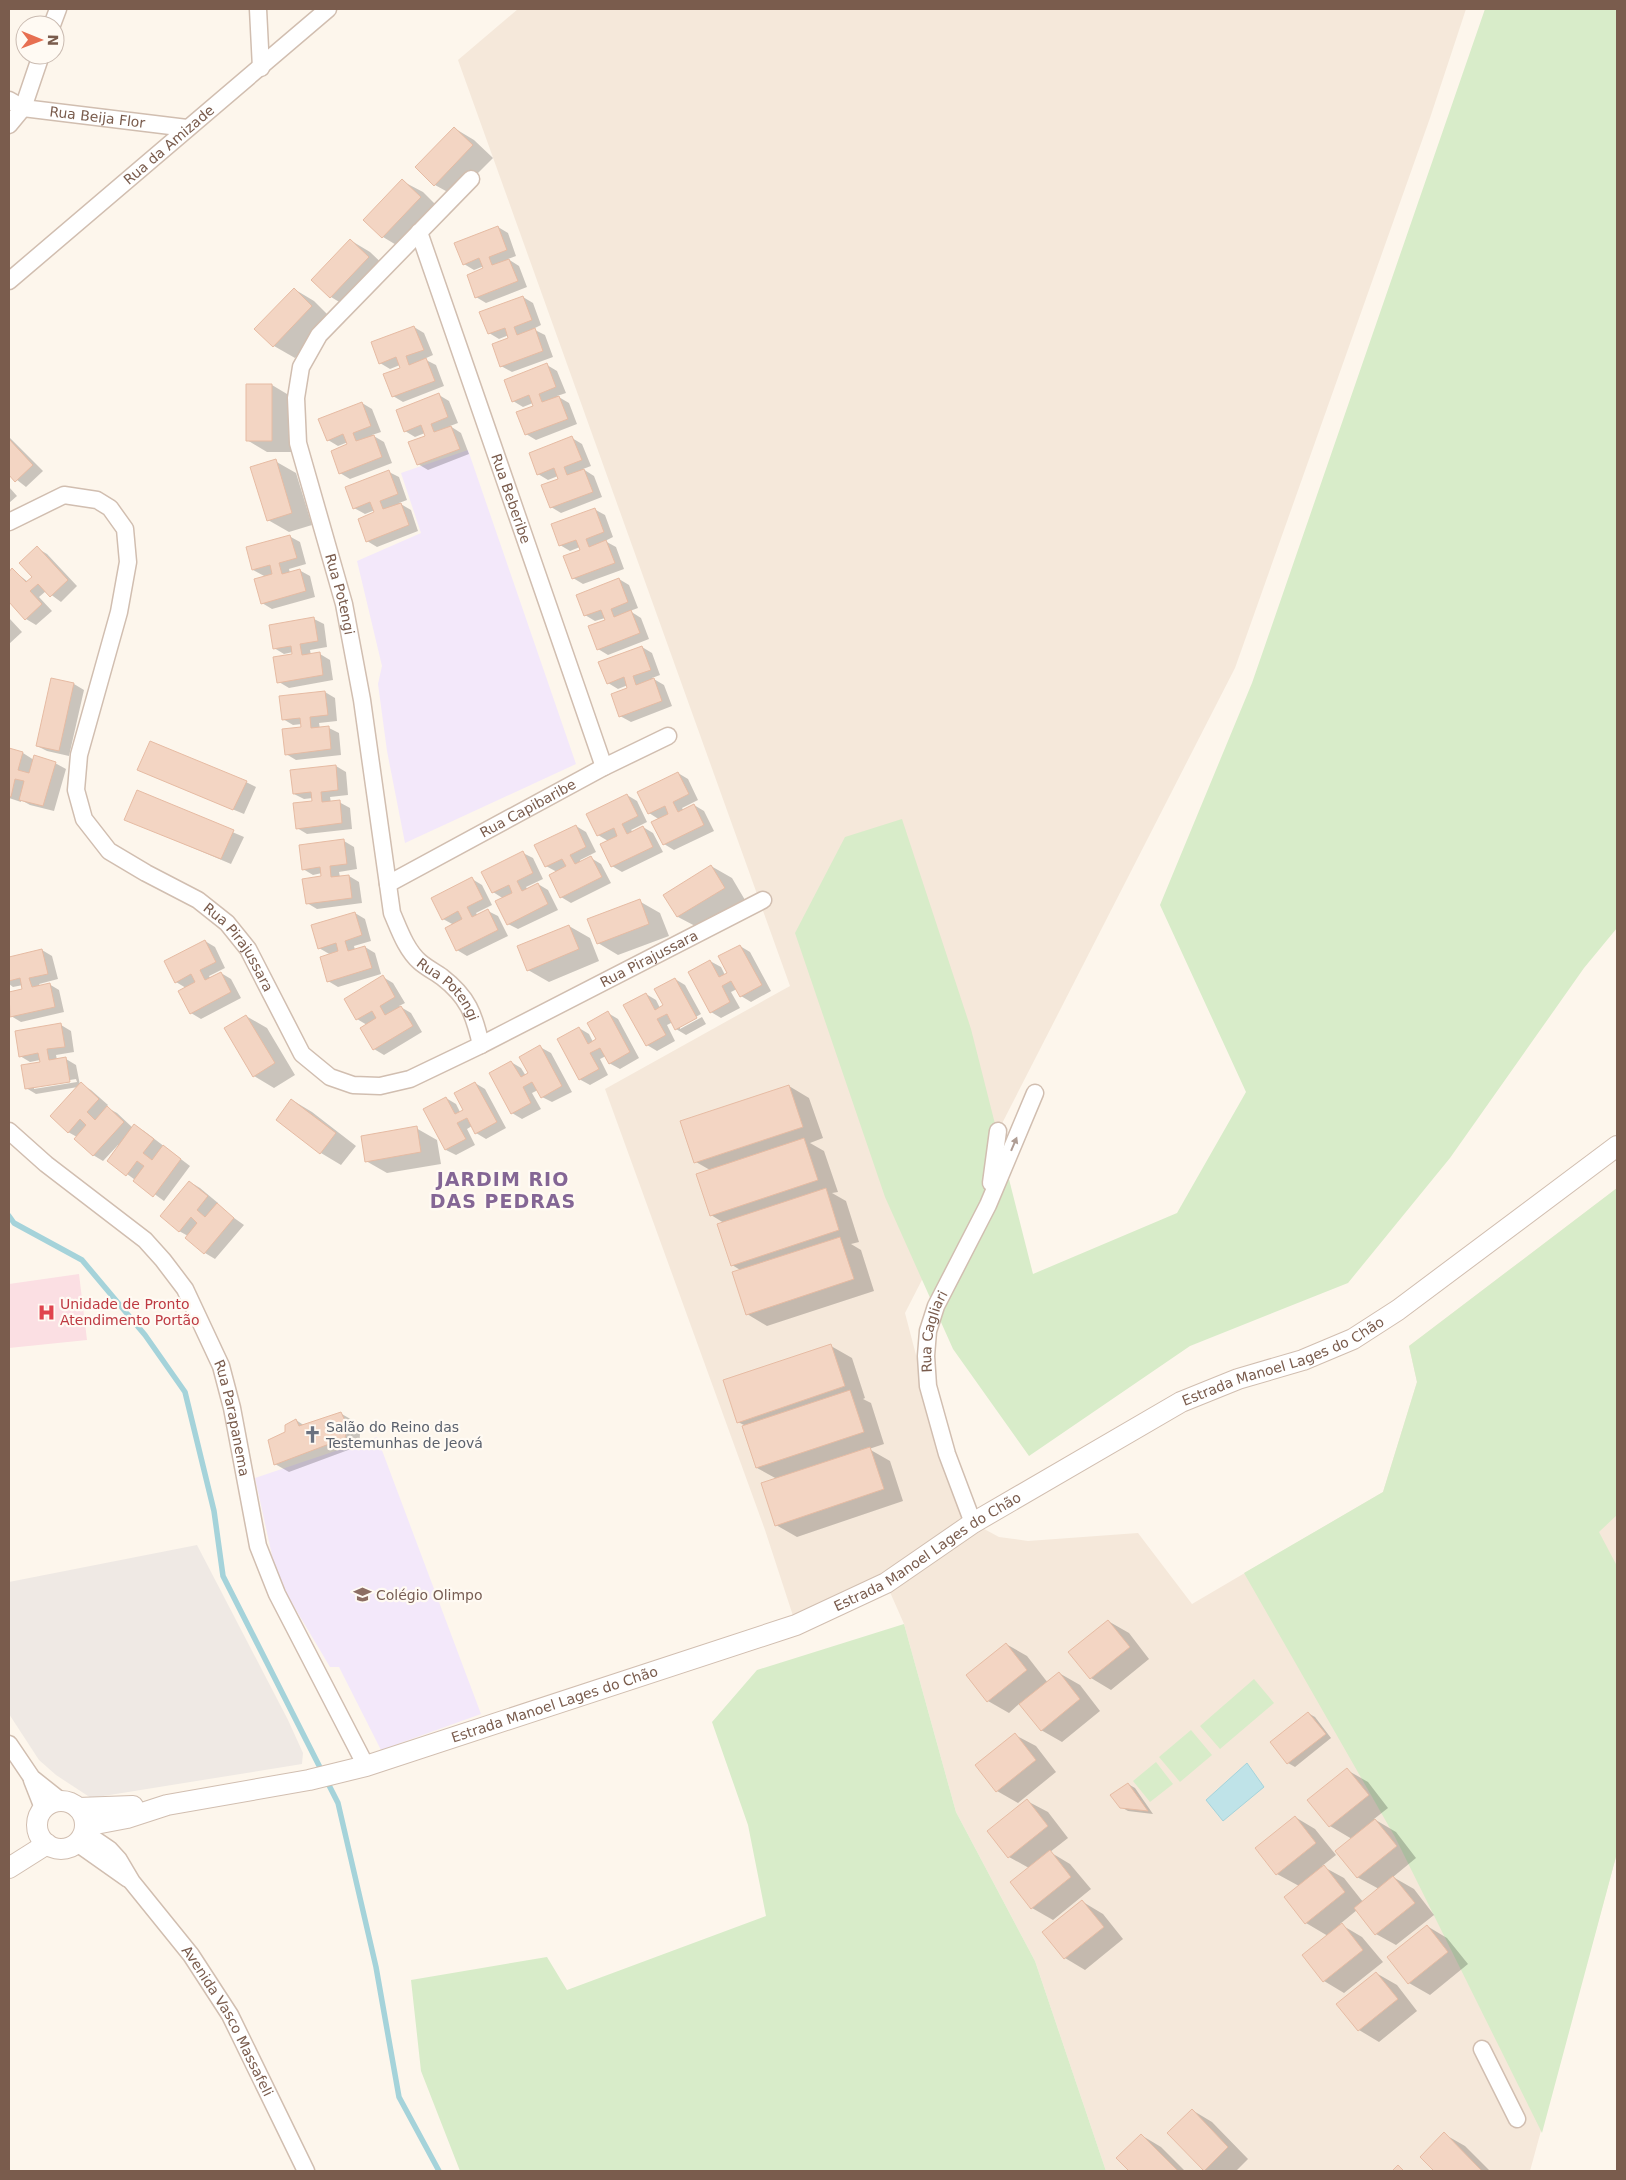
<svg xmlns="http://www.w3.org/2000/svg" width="1626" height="2180" font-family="'DejaVu Sans',sans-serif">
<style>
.residential{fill:#f5e8da}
.industrial{fill:#efe9e4}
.education{fill:#f3e8fa}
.medical{fill:#fbdfe3}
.green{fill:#d8ecc9}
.water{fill:#bfe3e8;stroke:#a5d3da}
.shadow{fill:#0003;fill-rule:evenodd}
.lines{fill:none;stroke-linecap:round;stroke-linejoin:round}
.stream{stroke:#a5d3da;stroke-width:5.5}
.building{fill:#f3d5c3;stroke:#e6bba3}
.minor-casing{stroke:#d1beb0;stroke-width:19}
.tertiary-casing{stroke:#d1beb0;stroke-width:22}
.minor{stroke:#fff;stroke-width:16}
.tertiary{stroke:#fff;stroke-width:20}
.oneway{fill:#af9d94}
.labels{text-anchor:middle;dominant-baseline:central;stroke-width:4.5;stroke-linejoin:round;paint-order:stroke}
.street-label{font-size:14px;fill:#7a5c4d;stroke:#fffaf3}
.health-label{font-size:14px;fill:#be3a42;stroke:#fffaf3;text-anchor:start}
.worship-label{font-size:14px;fill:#5b616d;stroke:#fffaf3;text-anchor:start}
.education-label{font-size:14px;fill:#785e54;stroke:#fffaf3;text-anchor:start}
.district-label{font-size:19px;font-weight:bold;letter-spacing:1px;fill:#846695;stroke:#fffaf3}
</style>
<rect width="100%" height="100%" fill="#fdf6ec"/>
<path class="residential" d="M518,9H1466L1430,118L1235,668L905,1313L928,1401L973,1523L999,1537L1028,1541L1138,1533L1192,1604L1383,1492L1417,1382L1409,1346L1617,1188V1853L1530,2171H1106L1035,1961L956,1812L904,1624L886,1583L796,1625L765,1530L605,1089L790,986L458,60Z"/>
<path class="industrial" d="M197,1545L288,1720L303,1753L302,1764L91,1798L56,1775L39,1760L9,1714V1582Z"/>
<path class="education" d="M468,450L576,764L405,843L387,751L378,684L382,666L357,561L421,533L401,473Z
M377,1437L481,1714L381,1750L339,1667H330L277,1578L255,1478Z"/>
<path class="medical" d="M79,1274L87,1340L9,1348V1284Z"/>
<path class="green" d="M1485,9H1617V928L1584,968L1450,1158L1348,1283L1190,1346L1029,1456L953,1349L885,1197L795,933L845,837L902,819L971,1029L1033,1274L1177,1213L1246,1092L1160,905L1252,683Z
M1617,1188V1515L1599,1532L1617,1566V1853L1542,2133L1395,1837L1244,1573L1383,1492L1417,1382L1409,1346Z
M904,1624L956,1812L1035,1961L1106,2171H460L421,2071L411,1980L547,1957L567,1990L766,1916L748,1825L712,1722L757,1670Z
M1254,1679L1274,1703L1220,1749L1200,1726Z
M1191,1730L1212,1755L1180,1782L1159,1757Z
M1156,1762L1173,1784L1150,1802L1133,1781Z"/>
<path class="water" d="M1247,1763L1264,1787L1223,1821L1206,1800Z"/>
<path class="shadow" d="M454,128L474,140L493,158L455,196L435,185Z
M402,181L423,192L441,210L403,249L383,237L365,220Z
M498,227L508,233L516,256L508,259L519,266L527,287L486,303L476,297L484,266L474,270L464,264Z
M350,240L370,252L388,269L351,309L331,297Z
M294,289L314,301L332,319L295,358L274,346L256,329Z
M523,297L533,303L541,325L533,329L545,335L553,357L512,372L501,366L510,339L509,335L499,339L489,333Z
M414,327L424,333L433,355L424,359L436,365L444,386L403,402L393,396L402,369L400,365L390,369L380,363Z
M547,365L557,371L566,393L557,396L569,403L577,424L536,440L526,434L535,406L533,403L523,407L513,401Z
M272,385L292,397V452H267L247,440Z
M439,395L449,401L458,423L450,426L461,433L469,454L428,470L418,464L426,436L425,433L415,437L405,431Z
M362,403L372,409L381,432L372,435L384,442L392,463L350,479L340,473L348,442L338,446L328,440Z
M9,437L43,471L26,487L12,476L9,478Z
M572,438L582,444L591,466L583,469L594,476L602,497L561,513L551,507L560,479L558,476L548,480L538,474Z
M275,461L296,473L312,525L289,532L268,520Z
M389,472L399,477L407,500L399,503L411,510L418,531L377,547L367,541L376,513L375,510L365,514L354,508Z
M9,487L17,496L9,503Z
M594,509L605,515L613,537L605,541L616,547L624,569L583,584L573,578L582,551L580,547L570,551L560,545Z
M289,536L300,542L306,564L289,569L290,573L299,570L310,576L315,597L272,609L262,603L266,577L253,570Z
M37,548L47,554L77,586L61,602L46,591L39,597L52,611L36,625L26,619L9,600V573L13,570L28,582L33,577Z
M619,579L629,585L638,608L630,611L641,618L649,639L608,655L598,649L606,621L605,618L595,621L585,615Z
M9,618L22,632L9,644Z
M314,619L324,624L327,647L310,650L311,655L320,654L330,660L333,680L289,688L279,682L294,655L293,652L284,654L274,648Z
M642,647L652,653L660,675L652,678L664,685L672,706L631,722L620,716L629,689L628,685L618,689L608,683Z
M52,679L74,684L84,690L69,756L47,751L37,746Z
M325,692L335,698L337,721L319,723L320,729L329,728L339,733L341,755L296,760L286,754L303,728L302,724L293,725L283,719Z
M9,749L23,753L34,760L55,763L66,769L54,811L30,805L21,800V802L9,798Z
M336,766L346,772L348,795L330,797L331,803L339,802L350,808L352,829L307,834L297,828L314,802L313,798L304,799L294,794Z
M138,770L246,782L256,787L244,814Z
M678,773L688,779L698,800L682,808L684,811L694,805L704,811L714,831L674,850L664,844L660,820L649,813Z
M138,792L244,837L231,864L125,819Z
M627,795L637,801L647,822L631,830L633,832L643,827L653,833L663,852L622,872L612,866L602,845L608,841L598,835Z
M576,826L586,832L596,852L580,860L581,863L591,858L601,864L611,883L571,903L561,897L557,872L546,866Z
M344,841L354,847L357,869L339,872L340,877L349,876L359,882L362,903L317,909L307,903L323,877L322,873L313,875L303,869Z
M523,853L533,858L543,879L526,887L528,890L538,884L548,890L558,910L518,929L508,924L504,899L493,892Z
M711,866L732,878L745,900L699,928L678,917L665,896Z
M472,879L482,885L492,905L476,913L478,916L488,911L498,916L508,936L467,956L457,950L454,925L443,919Z
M639,901L660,913L669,936L618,955L598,943Z
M355,913L365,919L371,941L354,946L355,950L365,947L375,953L381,974L338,987L328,981L331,955L319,948Z
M569,926L590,938L599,961L549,982L528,970Z
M205,941L215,947L225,968L209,976L210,978L221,973L231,979L241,998L201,1019L191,1013L186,988L176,982Z
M740,946L750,952L771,991L751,1002L741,996L737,989L731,992L740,1008L721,1018L711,1012L710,961L721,967L725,975L729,973Z
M42,950L52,956L58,979L39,984L40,986L49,984L59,990L64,1012L21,1022L11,1016L9,1004V993L24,990L23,985L13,987L9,984V958Z
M383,977L393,983L405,1003L399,1006L411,1013L422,1032L384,1055L374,1049L367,1025L357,1019Z
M675,979L685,985L701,1014L680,1026V1029L702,1017L706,1024L686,1035L676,1029L673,1022L667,1025L675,1041L657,1051L647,1045L646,994L656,1000L660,1008L664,1006Z
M608,1013L618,1019L639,1058L620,1069L609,1063L606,1056L600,1059L608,1075L590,1085L579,1079V1028L589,1034L593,1042L597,1040Z
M246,1016L267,1028L295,1075L274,1088L254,1076Z
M61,1025L71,1031L74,1052L56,1055L57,1060L66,1059L76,1065L80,1085L81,1084L91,1090L108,1105L106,1107L117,1113L133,1128L134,1126L144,1131L190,1166L164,1201L127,1174L118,1145L103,1161L93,1155L77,1137L68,1132L78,1087L36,1094L26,1088L41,1063L40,1060L30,1062L20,1056ZM76,1079L77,1082L34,1089V1086Z
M540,1047L551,1053L572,1092L552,1102L542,1097L538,1090L532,1093L541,1109L522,1119L512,1113L511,1062L521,1068L526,1076L530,1074Z
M475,1083L485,1089L506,1128L486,1139L476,1133L472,1126L467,1129L475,1145L456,1155L446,1150L425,1110L446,1098L456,1104L460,1112L464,1110Z
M789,1086L809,1098L823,1138L810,1143L824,1151L838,1192L832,1193L846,1201L859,1242L851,1244L861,1250L874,1291L767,1326L747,1314L742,1271L732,1265L724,1223L711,1215L710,1170L696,1162Z
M292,1100L312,1112L356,1146L341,1165L321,1153Z
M416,1128L437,1140L441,1164L387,1173L366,1161Z
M190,1182L200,1188L218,1203L216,1205L244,1225L215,1259L205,1253L187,1237L188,1236L179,1231Z
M831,1346L852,1358L865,1398L863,1399L871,1403L884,1444L869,1449L890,1461L903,1501L797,1537L776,1525L777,1479L757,1468L746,1426L738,1422Z
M340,1413L354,1421L360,1434L359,1446L289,1472L275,1464L286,1433L296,1420L305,1426Z
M1108,1621L1129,1633L1149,1659L1111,1690L1091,1678Z
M1006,1644L1027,1656L1048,1683L1059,1673L1080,1685L1100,1711L1062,1742L1041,1730L1020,1703L1009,1713L988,1701Z
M1308,1713L1315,1717L1331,1738L1295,1767L1288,1763L1272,1742Z
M1015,1735L1036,1746L1056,1772L1018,1803L997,1791L977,1765Z
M1347,1770L1368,1782L1388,1808L1374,1819L1396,1832L1416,1858L1393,1877L1414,1889L1434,1915L1396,1945L1376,1934L1357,1910L1340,1924L1362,1937L1383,1962L1344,1993L1324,1981L1304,1956L1328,1936L1306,1923L1299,1886L1277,1874L1295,1817L1315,1829L1336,1855L1322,1866L1344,1878L1363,1902L1379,1889L1357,1877L1352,1839L1330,1826Z
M1128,1784L1135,1788L1153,1814L1128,1811L1121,1807Z
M1027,1801L1048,1812L1068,1838L1050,1852L1070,1864L1091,1889L1053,1920L1032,1908L1012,1882L1029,1868L1009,1857Z
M1083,1902L1103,1914L1123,1939L1085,1970L1065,1958Z
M1427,1926L1447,1938L1468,1964L1430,1995L1409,1983Z
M1376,1973L1397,1985L1417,2011L1379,2042L1359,2030Z
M1192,2110L1212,2122L1248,2159L1236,2171L1205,2170Z
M1444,2134L1465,2146L1490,2171H1436L1421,2157Z
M1141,2135L1161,2147L1185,2171H1131L1118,2158Z"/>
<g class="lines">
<path class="stream" d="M9,1216L14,1223L82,1260L145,1335L185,1392L214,1511L223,1576L338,1803L376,1967L399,2097L439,2171"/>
</g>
<path class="building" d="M454,127L473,145L434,186L415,167Z
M402,179L421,197L382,238L363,220Z
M498,226L507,250L489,257L492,265L509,259L518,281L475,298L467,275L483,268L479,258L463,265L454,243Z
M350,239L369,257L330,298L311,280Z
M294,288L312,306L273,347L254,329Z
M523,296L532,320L514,327L517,335L535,328L543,351L500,367L492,344L508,338L505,328L488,334L479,312Z
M414,326L424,350L406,356L409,365L426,358L435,381L392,397L383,374L400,368L396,357L379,364L371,342Z
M547,363L556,387L539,394L542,402L559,396L568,419L525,435L516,412L533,406L529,395L512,402L504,380Z
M246,384H272V441H246Z
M439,393L448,417L431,424L434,432L451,426L460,449L417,465L408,442L425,436L421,425L404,432L396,410Z
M362,402L371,426L353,433L356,441L374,435L382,457L339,474L331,451L347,444L343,434L327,441L318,419Z
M572,436L582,460L564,467L567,475L584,469L593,492L550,508L541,485L558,479L554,468L537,475L529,453Z
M9,439L33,465L15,482L9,475Z
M276,459L292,513L267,521L250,467Z
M389,470L398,494L380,501L383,509L401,503L409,525L366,542L358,519L374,512L370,502L353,509L345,487Z
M595,508L604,532L586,539L589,547L606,540L615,563L572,579L563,556L580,550L576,540L559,546L551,524Z
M290,535L297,558L279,563L282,574L300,569L306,591L261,604L254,579L272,574L270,565L252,570L246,547Z
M37,546L68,580L50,597L38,584L30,591L42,604L25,620L9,602V572L12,568L26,582L32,577L19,563Z
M619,578L628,602L611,609L614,617L631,610L640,633L597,650L588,626L605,620L601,610L584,616L576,595Z
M314,617L318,641L300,644L302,655L320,652L323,675L277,683L273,657L292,654L291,646L273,649L269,625Z
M642,646L651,670L633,676L636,685L654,678L662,701L619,717L611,694L627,688L624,677L607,684L598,662Z
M51,678L74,683L59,751L36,746Z
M325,691L328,715L310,717L311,728L329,726L331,749L285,755L282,729L301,727L300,718L282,720L279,696Z
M150,741L247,781L233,810L137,770Z
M9,748L23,752L18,770L29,773L34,755L56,762L43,806L19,800L24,781L15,779L11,797L9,796Z
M336,765L338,790L321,792L322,802L340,800L342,823L296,829L293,803L312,801L311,792L293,794L290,770Z
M678,772L689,794L673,802L678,812L694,804L704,825L663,845L651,822L668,814L665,806L648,814L637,792Z
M137,790L234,830L221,859L124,820Z
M627,794L638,816L622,824L627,834L643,826L653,847L611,867L600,844L617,836L614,828L597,836L586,814Z
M576,825L586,847L570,855L575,864L591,856L602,877L560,898L549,875L566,866L562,859L545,867L534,845Z
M344,839L347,864L330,866L331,877L349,875L352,898L306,904L302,879L321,876L320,867L302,870L299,845Z
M523,851L533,873L517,881L522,891L538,883L548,904L507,925L495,901L512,893L509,885L492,893L481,872Z
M711,865L725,888L677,917L663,895Z
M472,877L483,899L467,907L472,917L488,909L498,930L456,951L445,928L462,919L458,911L442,920L431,898Z
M640,899L649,924L597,944L587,919Z
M355,912L362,935L345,941L348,951L365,946L372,968L327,982L320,957L338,951L336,943L318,949L311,925Z
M569,925L579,949L527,971L517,946Z
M205,940L216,962L200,970L205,980L221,972L231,992L190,1014L178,991L195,982L191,974L175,983L164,961Z
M740,945L762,985L740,997L731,981L722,986L730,1002L710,1013L688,972L710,960L719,977L727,973L718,956Z
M42,949L48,974L29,978L32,987L50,983L55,1007L10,1017L9,992L22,989L20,978L9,981V957Z
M383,975L395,997L380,1006L385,1015L401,1006L413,1026L373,1050L360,1028L376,1018L372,1011L356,1020L344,999Z
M675,978L697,1018L675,1030L667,1014L657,1019L666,1035L646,1046L623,1005L646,993L655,1010L663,1005L654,989Z
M608,1011L630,1052L609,1064L600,1048L590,1053L599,1069L579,1080L557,1039L579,1027L588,1044L596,1039L587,1023Z
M246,1015L275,1063L253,1077L224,1028Z
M61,1023L65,1047L47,1049L49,1060L66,1057L70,1082L25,1089L21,1065L40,1062L38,1053L19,1057L15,1031Z
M540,1045L562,1086L541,1098L532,1082L523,1087L531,1103L511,1114L489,1073L511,1061L521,1077L528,1073L519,1057Z
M81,1082L99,1099L87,1112L95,1120L107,1106L124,1122L93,1156L74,1139L86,1125L80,1119L68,1133L50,1116Z
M475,1082L497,1122L475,1134L467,1118L457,1123L466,1139L445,1150L423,1109L446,1097L455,1114L463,1110L454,1093Z
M789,1085L803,1127L694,1163L680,1121Z
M291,1099L336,1133L320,1154L276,1120Z
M134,1124L154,1139L143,1153L152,1160L163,1145L181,1159L153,1197L133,1181L144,1166L137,1161L126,1176L107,1161Z
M417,1126L421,1152L365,1162L361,1136Z
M804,1138L818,1180L710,1216L696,1174Z
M189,1181L208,1196L197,1210L205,1217L217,1203L234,1218L204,1254L185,1238L197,1223L191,1217L179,1232L160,1216Z
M826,1188L839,1230L731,1266L717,1224Z
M840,1237L854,1279L746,1315L732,1272Z
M831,1344L845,1386L737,1423L723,1380Z
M850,1390L864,1432L756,1468L742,1426Z
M341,1412L347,1425L345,1438L274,1465L268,1440L285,1432V1425L296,1419L299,1426Z
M870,1447L884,1489L775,1526L761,1483Z
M1108,1620L1130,1647L1090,1679L1068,1652Z
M1006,1643L1027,1670L987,1702L966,1675Z
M1059,1672L1080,1699L1041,1731L1019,1704Z
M1308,1712L1326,1734L1287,1764L1270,1742Z
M1015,1733L1036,1760L996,1792L975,1765Z
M1347,1768L1369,1795L1329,1827L1307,1800Z
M1128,1783L1148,1811L1120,1808L1110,1795Z
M1027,1799L1048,1826L1008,1858L987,1831Z
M1295,1816L1316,1843L1276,1875L1255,1848Z
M1375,1819L1397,1846L1357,1878L1335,1851Z
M1050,1850L1071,1877L1031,1909L1010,1882Z
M1324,1865L1345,1892L1305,1924L1284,1897Z
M1393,1876L1415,1903L1375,1935L1354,1908Z
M1082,1900L1104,1927L1064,1959L1042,1932Z
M1342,1923L1363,1950L1323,1982L1302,1955Z
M1427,1925L1448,1952L1408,1984L1387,1957Z
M1376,1972L1398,1999L1358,2031L1336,2004Z
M1192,2109L1228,2147L1204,2171L1167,2133Z
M1444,2132L1481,2170L1480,2171H1434L1420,2157Z
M1141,2134L1178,2171H1129L1116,2158Z
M1398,2165L1404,2171H1392Z"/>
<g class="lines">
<defs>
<g id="minor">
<path d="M258,9L261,68"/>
<path d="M52,25L58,9"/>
<path id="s1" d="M9,100L23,108L187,128"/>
<path d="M9,125L23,108L41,55"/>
<path id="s2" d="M471,179L319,335L301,367L296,398L298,443L344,604L362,700L392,913C399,929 406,950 420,962C427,968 435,972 442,977C468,997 474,1014 481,1045"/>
<path id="s3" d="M419,232L604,767"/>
<path id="s4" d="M9,281L328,9"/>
<path id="s5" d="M9,522L64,495L97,500L110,508L125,529L128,562L119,612L79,755L76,790L84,819L109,851L146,873L198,900L227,923L248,949L302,1054L330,1077L353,1085L380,1086L410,1079L481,1045L763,900"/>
<path id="s6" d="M388,884L604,767L668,736"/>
<path id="s7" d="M9,1131L46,1164L145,1240L163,1260L185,1289L221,1366L232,1408L258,1546L277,1594L366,1766"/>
<path d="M991,1183L998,1131"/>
<path id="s8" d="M973,1523L947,1454L928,1386L926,1356L928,1331L936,1306L988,1205L1035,1093"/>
<path d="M9,1744L32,1778L61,1801"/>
<path d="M32,1780L43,1808"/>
<path id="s9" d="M84,1832L109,1849L119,1860L132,1882L191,1955L230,2015L306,2171"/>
<path d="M77,1843L128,1879"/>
<path d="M1482,2049L1517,2119"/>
</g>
<g id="tertiary">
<circle cx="61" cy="1825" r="24"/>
<path d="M78,1808L133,1806"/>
<path id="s10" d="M85,1826L127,1818L167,1805L309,1780L366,1766L796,1625L886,1583L973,1523L1181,1402L1238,1379L1303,1360L1353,1339L1398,1310L1617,1146"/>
<path d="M9,1868L47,1844"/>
</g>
</defs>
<use href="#minor" class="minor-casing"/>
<use href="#tertiary" class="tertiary-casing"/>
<use href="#minor" class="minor"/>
<use href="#tertiary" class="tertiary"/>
</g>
<defs><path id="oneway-solid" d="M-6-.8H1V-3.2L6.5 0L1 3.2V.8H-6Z" transform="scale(1.25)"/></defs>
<use class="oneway" href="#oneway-solid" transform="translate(1014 1144) rotate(-67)"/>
<defs>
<symbol id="hospital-bare" viewBox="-9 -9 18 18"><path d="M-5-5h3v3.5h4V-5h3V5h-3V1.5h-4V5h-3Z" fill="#e0444e" stroke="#fffaf3" stroke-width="2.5" paint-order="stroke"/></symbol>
<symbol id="church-bare" viewBox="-9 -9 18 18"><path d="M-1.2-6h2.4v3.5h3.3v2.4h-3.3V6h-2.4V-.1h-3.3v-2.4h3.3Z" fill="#6b7280" stroke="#fffaf3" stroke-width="2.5" paint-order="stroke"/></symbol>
<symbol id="school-bare" viewBox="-9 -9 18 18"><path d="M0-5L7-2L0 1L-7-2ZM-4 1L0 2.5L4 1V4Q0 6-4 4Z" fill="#8d6e63" stroke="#fffaf3" stroke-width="2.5" paint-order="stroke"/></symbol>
</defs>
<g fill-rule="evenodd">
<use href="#hospital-bare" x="34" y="1300" width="25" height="25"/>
<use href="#church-bare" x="300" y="1422" width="25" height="25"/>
<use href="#school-bare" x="350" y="1582" width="25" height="25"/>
</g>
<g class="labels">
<g class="street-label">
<text stroke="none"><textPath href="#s1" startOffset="91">Rua Beija Flor</textPath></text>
<text stroke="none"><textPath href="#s4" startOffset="210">Rua da Amizade</textPath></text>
<text stroke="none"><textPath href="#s3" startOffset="282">Rua Beberibe</textPath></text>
<text stroke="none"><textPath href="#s2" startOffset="488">Rua Potengi</textPath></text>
<text stroke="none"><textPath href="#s6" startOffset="159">Rua Capibaribe</textPath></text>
<text stroke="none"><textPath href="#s5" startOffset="639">Rua Pirajussara</textPath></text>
<text stroke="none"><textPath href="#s5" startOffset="1150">Rua Pirajussara</textPath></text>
<text stroke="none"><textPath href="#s2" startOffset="908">Rua Potengi</textPath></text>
<text stroke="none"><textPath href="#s8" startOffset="200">Rua Cagliari</textPath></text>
<text stroke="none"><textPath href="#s10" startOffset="1296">Estrada Manoel Lages do Chão</textPath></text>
<text stroke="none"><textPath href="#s7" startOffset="376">Rua Parapanema</textPath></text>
<text stroke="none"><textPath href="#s10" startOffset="891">Estrada Manoel Lages do Chão</textPath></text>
<text stroke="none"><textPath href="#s10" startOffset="486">Estrada Manoel Lages do Chão</textPath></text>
<text stroke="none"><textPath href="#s9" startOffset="240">Avenida Vasco Massafeli</textPath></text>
</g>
<g class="health-label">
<text x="60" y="1304">Unidade de Pronto<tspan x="60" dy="16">Atendimento Portão</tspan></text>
</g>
<g class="worship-label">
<text x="326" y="1427">Salão do Reino das<tspan x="326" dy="16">Testemunhas de Jeová</tspan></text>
</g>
<g class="education-label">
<text x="376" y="1595">Colégio Olimpo</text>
</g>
<g class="district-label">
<text x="503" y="1179">JARDIM RIO<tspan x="503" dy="22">DAS PEDRAS</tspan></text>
</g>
</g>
<rect width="1626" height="2180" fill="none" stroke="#7a5c4d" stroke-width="20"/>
<g transform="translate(40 40) rotate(91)"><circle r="24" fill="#fffaf3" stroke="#cabbb1"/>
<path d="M0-4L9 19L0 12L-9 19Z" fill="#e76f51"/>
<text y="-8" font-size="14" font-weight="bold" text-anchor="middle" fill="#7a5c4d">N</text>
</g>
</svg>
